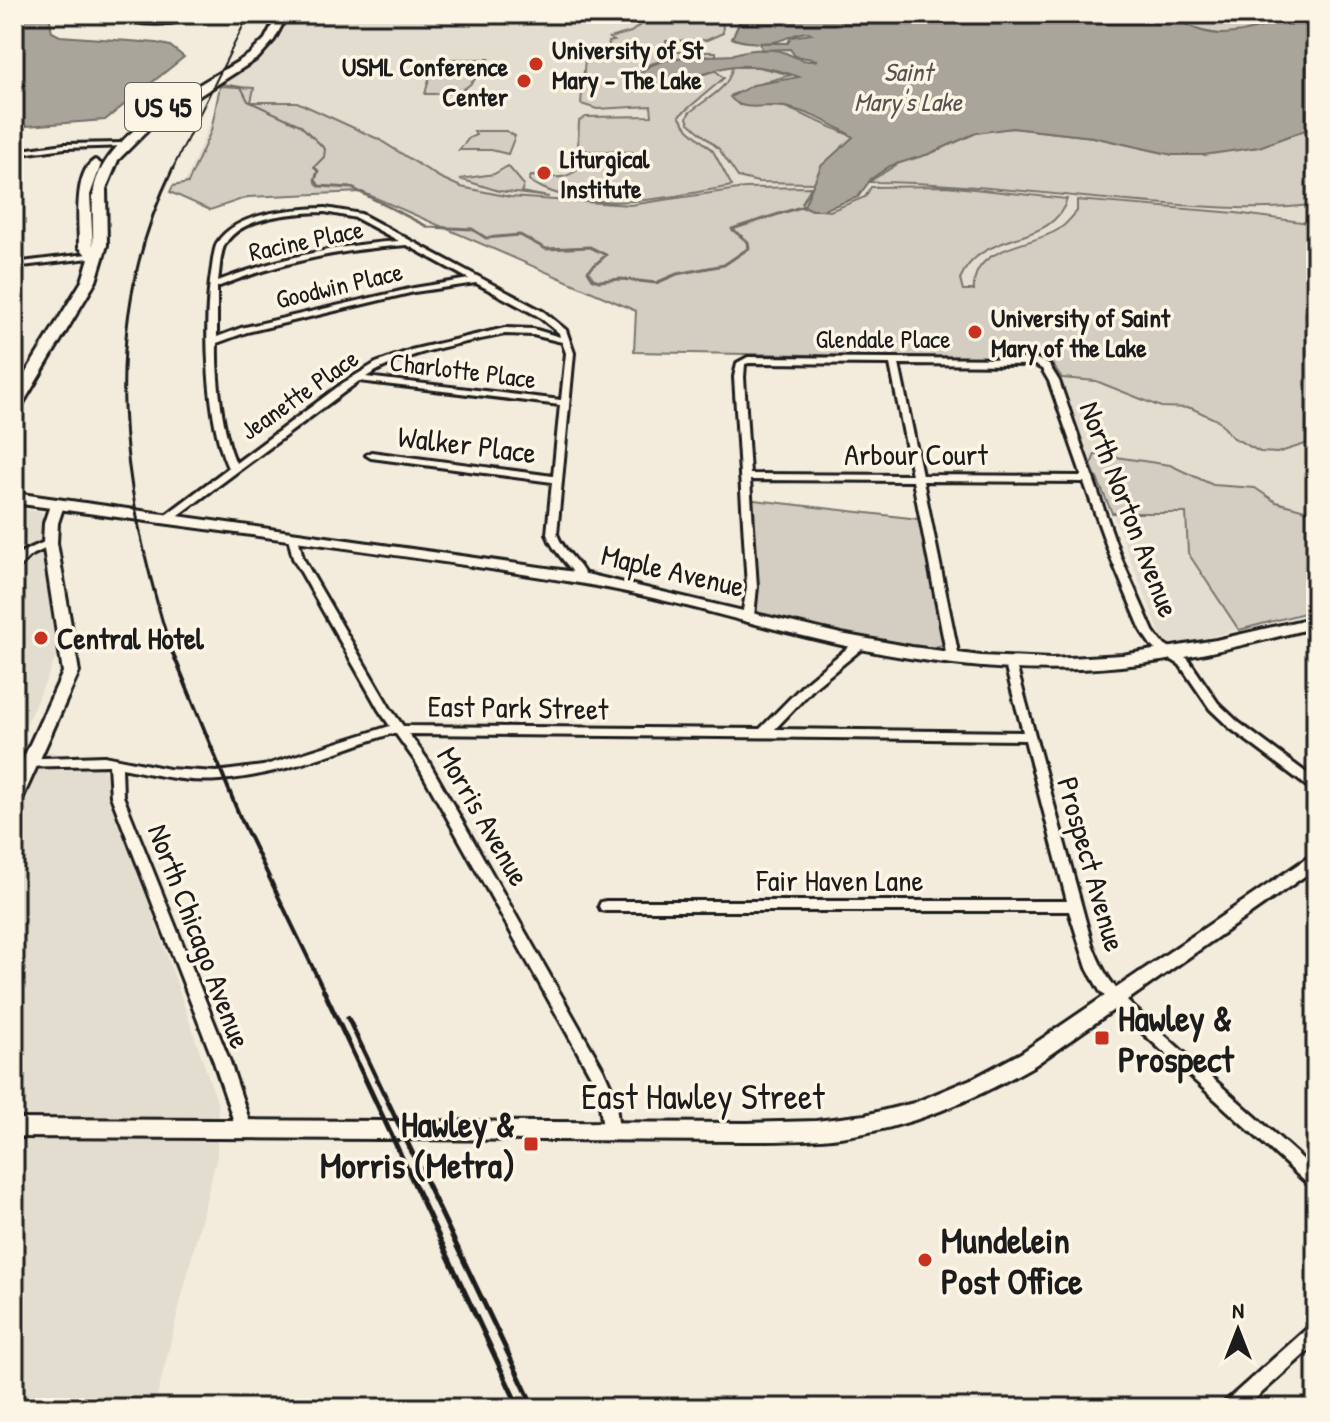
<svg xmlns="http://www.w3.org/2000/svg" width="1330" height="1422" font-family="'Patrick Hand',sans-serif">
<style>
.built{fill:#e3ddcf}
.green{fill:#d3cec1;stroke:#78756e;stroke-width:2}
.water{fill:#aaa59b;stroke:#716e68;stroke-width:2}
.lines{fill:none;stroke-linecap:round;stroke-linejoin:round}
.stream-far1{stroke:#716e68;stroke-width:2}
.stream{stroke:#716e68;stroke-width:3}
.minor-casing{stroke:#1c1c1c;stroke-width:6}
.tertiary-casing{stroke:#1c1c1c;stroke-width:6}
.secondary-casing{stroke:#1c1c1c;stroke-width:6}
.primary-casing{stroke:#1c1c1c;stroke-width:6}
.minor{fill:#fcf5e5;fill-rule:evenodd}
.tertiary{fill:#fcf5e5;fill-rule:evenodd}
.secondary{fill:#fcf5e5;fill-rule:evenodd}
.primary{fill:#fcf5e5;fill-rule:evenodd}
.rail-far3{stroke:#1c1c1c;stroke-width:2}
.rail-far2{stroke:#1c1c1c;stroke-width:3}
.rail-far1{stroke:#1c1c1c;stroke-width:4}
.rail{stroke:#1c1c1c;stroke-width:5}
.poi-dot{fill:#c8321e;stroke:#fcf5e5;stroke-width:3}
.labels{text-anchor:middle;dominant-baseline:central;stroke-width:7;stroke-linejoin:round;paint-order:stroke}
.far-poi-label{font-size:26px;font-weight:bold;fill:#1c1c1c;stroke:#fcf5e5;text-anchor:start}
.far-water-label{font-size:26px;font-style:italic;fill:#55534f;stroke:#fcf5e5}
.far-street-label{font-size:26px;fill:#1c1c1c;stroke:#fcf5e5}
.shield{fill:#fcf5e5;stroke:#5f5d58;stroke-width:2}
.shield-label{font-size:28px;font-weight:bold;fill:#1c1c1c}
.street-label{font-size:30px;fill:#1c1c1c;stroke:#fcf5e5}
.poi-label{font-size:30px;font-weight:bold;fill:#1c1c1c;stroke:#fcf5e5;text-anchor:start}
.near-poi-label{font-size:36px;font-weight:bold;fill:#1c1c1c;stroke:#fcf5e5;text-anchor:start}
.near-street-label{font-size:36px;fill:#1c1c1c;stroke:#fcf5e5}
</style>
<rect width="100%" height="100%" fill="#f3ecdd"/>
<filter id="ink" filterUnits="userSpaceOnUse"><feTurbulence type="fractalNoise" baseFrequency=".0125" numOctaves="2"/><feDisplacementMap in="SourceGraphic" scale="16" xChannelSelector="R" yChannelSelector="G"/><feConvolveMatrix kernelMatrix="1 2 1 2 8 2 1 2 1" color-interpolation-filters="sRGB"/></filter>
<g filter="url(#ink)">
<path class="built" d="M292,14H1316V609L1195,641L1170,643L1162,638L1055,371L1041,360L1030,357L634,352L636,311L362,192L248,197L180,194L228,81L265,53L281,35Z
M14,508L42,512L61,647L18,742L103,767L218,1105L217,1156L154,1408H14Z"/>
<path class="green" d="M654,14H722L723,33L707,40L666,41V52H716V56C692,57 644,56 629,80L661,84L716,71L724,78L679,116L688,129L713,151L732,186C667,197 595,216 534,184L529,180L531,176C558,177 562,182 585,165L587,157L634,155L633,152L588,151L578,147L579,121L586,117L652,116L651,106L597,109L581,104L585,59L607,52L610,47L608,42L614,41L609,38L631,32Z
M1169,14H1310V15L1292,16L1238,34L1223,35L1197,30Z
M452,59H489C468,92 464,94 425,94L433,64Z
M732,67H758L792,75C766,80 754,87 731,95L739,105L785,107L854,137L822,166L817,183L758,182L738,177L719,149L689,123L687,118L689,113C704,100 731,88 732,67Z
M220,86L254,88L251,102H297L378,139L439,177L461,187L510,197L630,205L745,188L811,187L802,203L803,208L830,211L865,197L871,187L946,186L1067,199C1052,249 982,227 960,279L963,290H974C971,245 1032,247 1059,229C1066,225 1072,217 1077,211V200L1236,213L1316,224V433L1312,442L1277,453L1260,452L1232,437L1219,421L1191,408L1161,407L1096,381L1062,378L1053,365L1037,359L634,352L636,311L362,192L248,197L210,210L170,192L173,186L188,183L211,131Z
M1312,126L1316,127V204C1270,211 1227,208 1181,205C1077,199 974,182 869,182L904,160L929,154L976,133L994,130L1012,128L1093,137L1173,155L1259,147Z
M474,131H506L515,136L508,154L491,150H459L469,138L476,135Z
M508,166L524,185L521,192L549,197L499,191L460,179L494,174Z
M1095,454L1170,465L1213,485L1255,488L1276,502L1316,513V610L1239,630L1188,553L1186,513H1112L1091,465Z
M746,499L927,520L950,642C908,664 809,631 762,620L752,601Z"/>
<path class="water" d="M14,14H49L52,32L60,36L157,43L170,46L184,57L105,120L14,127Z
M758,14H1168C1177,19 1186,25 1196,29C1237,45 1277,17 1316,14V120L1311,128L1259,147L1204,155H1173L1093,137L1012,128L976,133L929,154L890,166L871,179L858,197L823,210H812L804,206L821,166L853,137C836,125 798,107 777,106C760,105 742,112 730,97L753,85L799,77C777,69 746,62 723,68C694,75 666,96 638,75C658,53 704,57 732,55C743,50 770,47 783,52C795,56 804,64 818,60L795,56L790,49L762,50L760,43H788L791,37L812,34L809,32C796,32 789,38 778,41C767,44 742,43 732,38L740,21Z"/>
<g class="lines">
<path class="stream-far1" d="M222,84L241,87L248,101L300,125L325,149L324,157L314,167L317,170"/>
<path class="stream" d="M315,168L318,171L315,180L319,186L352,188L428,227L472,229L486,238L520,235L546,249L590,247L606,255L588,271L593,279L599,281L621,279L656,283L677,274L724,265L749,248L748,242L732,229L804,206"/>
<defs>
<path id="minor" d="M112,14L156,20L200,14C175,27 137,27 112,14Z
M125,143L127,144V146L65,148L14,155V151L65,144Z
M325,208L361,214L544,312L566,330L574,353L557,534C563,551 579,561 587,578L586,580H578C569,564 553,552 547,534L552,482L371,458L366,455L371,452L553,476L560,405L359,381L171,521H163L162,519L163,517L228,468C206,420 203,320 212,267C213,260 214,250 217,243C236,212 293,209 325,208ZM325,212L356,218L399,241C337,245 276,259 218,281C220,270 220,253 225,244C243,215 295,213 325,212ZM407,245L469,279L414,288L241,328L217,337V287C278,263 341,249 407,245ZM476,283L538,316L559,333L560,337L533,329L505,328L411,350L376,363L343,383L236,463C222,433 216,377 217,343L247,332L414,292ZM505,334L533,335L562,342L566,353L561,400L366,377C408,351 458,344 505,334Z
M95,253L99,255L98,257L14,267V263Z
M748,357L1037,359L1049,365L1059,381L1121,558L1153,631L1161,642L1188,659L1218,703L1238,722L1316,780V792L1312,790L1230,728L1210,709L1180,665L1153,648L1142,632L1111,558L1084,482L923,481L959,657L953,661L947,657L913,481L750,480L757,587L754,616L752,619H744L742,616L747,587L734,377L737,363ZM749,363L890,364L912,475L750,474L744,377L745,364ZM899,364L1035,365L1042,369L1049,381L1082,476L922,475Z
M293,534L298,537L303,558L312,574L390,708L403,726L760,729L806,682L856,641H864L866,644L864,647L814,688L775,729L1023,732L1004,661L1006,658H1014L1092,944C1103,973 1111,984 1132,1006L1316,1171V1188L1310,1186L1122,1014L1100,991L1087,968L1069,911H606L601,910L599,906L601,902L606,901H1067L1025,740L409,734L427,759L603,1069L615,1096L619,1130L617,1135L611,1137L605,1135L603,1130L599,1096L591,1076L416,762L396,734H390C334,752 278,776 219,780C186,783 153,774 122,768L123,796L230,1062L252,1129L250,1134L244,1136L238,1134L214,1062L111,796L109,765L14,767V759L104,756L169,769L216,772L263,766L390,726L379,710L293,558L288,537Z
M51,539L55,540L56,542L55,544L30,556L18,568L14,569V560L22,552Z
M1316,1323V1344L1245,1408H1222L1225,1402L1310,1326Z"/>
<path id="tertiary" d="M57,501L64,505L58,523L57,543L79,672L23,797L20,801L14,803V779L63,672L43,543L44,523L50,505Z
M1316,852V868L1035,1065C974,1100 910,1128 840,1137C809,1141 778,1141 747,1141L14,1137V1119L747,1123L816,1121L865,1115L914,1103L976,1077L1021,1053Z"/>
<path id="secondary" d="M14,493L582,573L841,634L912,647L981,656L1052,659L1122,655L1216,640L1316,617V627C1252,643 1187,660 1121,666C1026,676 930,665 837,644C751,625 666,597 579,583C391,552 202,529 14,503Z"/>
<path id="primary" d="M278,14H288L274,40L258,58L151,127L118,160L106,189L107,245L96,281L22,405L14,410V392L82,281L89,258L79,247C79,225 73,172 95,160L101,164L90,195L93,247C94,228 91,208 94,190C104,131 204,84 250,54L265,39Z"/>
</defs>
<use href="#minor" class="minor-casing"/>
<use href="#tertiary" class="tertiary-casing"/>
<use href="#secondary" class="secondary-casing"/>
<use href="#primary" class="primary-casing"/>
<use href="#minor" class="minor"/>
<use href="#tertiary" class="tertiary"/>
<use href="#secondary" class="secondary"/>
<use href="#primary" class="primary"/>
<path class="rail-far3" d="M172,170L249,14"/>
<path class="rail-far2" d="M172,653C121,489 95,329 173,168"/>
<path class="rail-far1" d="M172,651L240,817L325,993"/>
<path class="rail" d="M324,991L519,1408
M348,1018L534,1408"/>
</g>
</g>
<g class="poi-dot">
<circle cx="536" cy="64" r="8"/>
<circle cx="524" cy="81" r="8"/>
<circle cx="544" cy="173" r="8"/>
<circle cx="975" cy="332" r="8"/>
<circle cx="41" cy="638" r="8"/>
<rect x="1094" y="1030" width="16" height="16" rx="4"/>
<rect x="523" y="1136" width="16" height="16" rx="4"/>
<circle cx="925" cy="1260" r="8"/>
</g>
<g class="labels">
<g class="far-poi-label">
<text x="552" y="49">University of St<tspan x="552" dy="30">Mary - The Lake</tspan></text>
<text x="508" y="66" text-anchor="end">USML Conference<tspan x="508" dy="30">Center</tspan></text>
<text x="560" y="158">Liturgical<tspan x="560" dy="30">Institute</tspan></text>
<text x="991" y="317">University of Saint<tspan x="991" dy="30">Mary of the Lake</tspan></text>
</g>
<g class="far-water-label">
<text x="908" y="71">Saint<tspan x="908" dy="30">Mary's Lake</tspan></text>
</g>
<g class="far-street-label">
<text transform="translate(306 240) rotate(-12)">Racine Place</text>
<text transform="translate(339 285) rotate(-13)">Goodwin Place</text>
<text x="883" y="338">Glendale Place</text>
<text transform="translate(463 370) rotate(7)">Charlotte Place</text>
<text transform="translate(299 394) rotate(-35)">Jeanette Place</text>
</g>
<rect class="shield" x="125" y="83" width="76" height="48" rx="6"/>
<g class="shield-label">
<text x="163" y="107">US 45</text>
</g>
<g class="street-label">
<text transform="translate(467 444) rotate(7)">Walker Place</text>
<text x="916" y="454">Arbour Court</text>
<text transform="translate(1130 509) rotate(69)">North Norton Avenue</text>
<text transform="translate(673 570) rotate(13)">Maple Avenue</text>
<text transform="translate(518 707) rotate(1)">East Park Street</text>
<text transform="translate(484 816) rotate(60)">Morris Avenue</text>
<text transform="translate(1092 864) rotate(74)">Prospect Avenue</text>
<text x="840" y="880">Fair Haven Lane</text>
<text transform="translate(200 936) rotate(69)">North Chicago Avenue</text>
</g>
<g class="poi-label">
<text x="57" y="638">Central Hotel</text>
</g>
<g class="near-poi-label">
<text x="1118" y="1017">Hawley &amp;<tspan x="1118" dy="41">Prospect</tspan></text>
<text x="515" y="1123" text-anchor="end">Hawley &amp;<tspan x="515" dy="41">Morris (Metra)</tspan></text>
<text x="941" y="1239">Mundelein<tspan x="941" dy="41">Post Office</tspan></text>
</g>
<g class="near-street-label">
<text x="703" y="1095">East Hawley Street</text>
</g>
</g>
<rect width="1330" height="1422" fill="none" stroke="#fcf5e5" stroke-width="48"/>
<rect x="24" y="24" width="1282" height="1374" fill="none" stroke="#1c1c1c" stroke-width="3" filter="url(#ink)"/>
<g transform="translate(1238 1330)" stroke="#fcf5e5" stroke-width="6" paint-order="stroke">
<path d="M0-6L14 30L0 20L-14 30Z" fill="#1c1c1c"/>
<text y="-12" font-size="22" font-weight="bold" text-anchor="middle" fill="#1c1c1c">N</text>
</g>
</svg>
